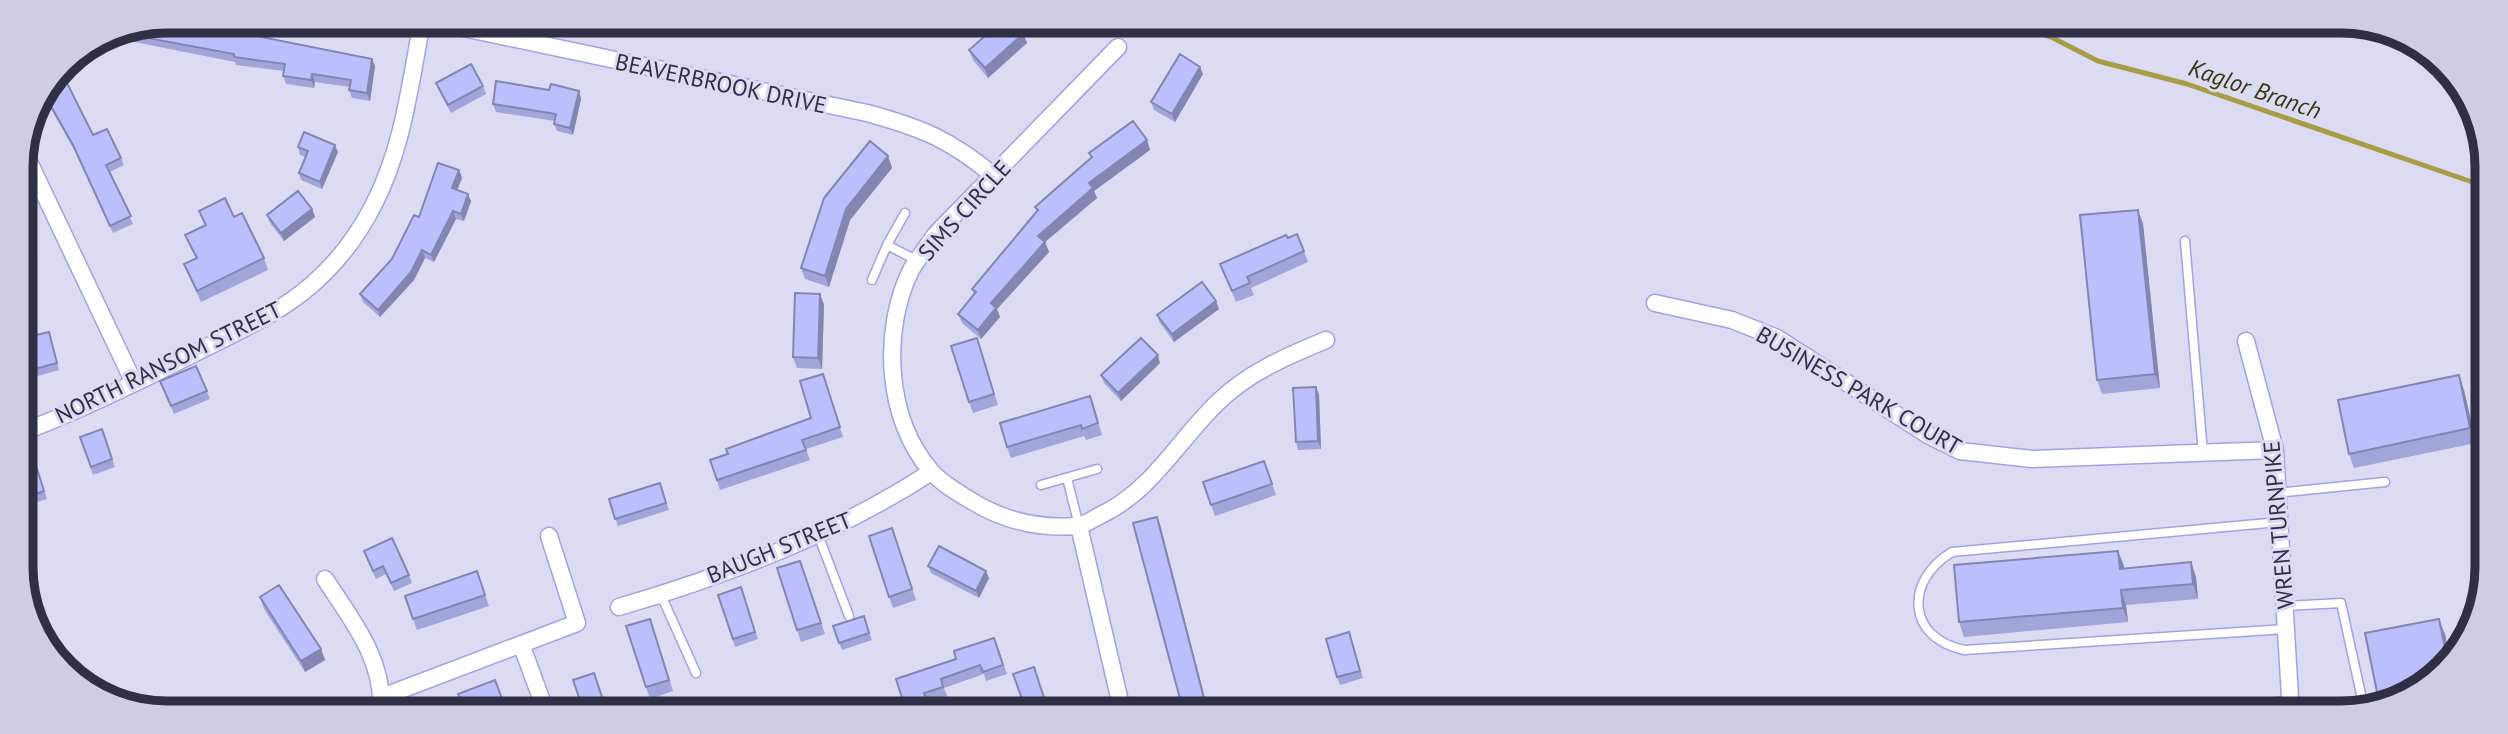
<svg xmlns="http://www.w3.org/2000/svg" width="2508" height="734" font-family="'PT Sans',sans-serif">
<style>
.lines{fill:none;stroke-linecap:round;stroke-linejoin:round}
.stream{stroke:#a79d47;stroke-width:5}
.service-casing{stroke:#a2a3dd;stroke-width:11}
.minor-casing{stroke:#a2a3dd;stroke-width:19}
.service{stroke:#fff;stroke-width:8}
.minor{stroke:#fff;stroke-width:16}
.wall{fill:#a3a4da}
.shaded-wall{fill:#8486b1}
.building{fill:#bdbffd;stroke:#8486b1;stroke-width:2}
.labels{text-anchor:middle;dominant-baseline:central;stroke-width:6;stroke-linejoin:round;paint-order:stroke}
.street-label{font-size:23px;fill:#2f2f46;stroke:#dbdcf4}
.water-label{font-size:24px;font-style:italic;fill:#3a3610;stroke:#dbdcf4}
.rim{fill:none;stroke:#2f2f46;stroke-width:9}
</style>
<rect width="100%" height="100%" fill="#dbdcf4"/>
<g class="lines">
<path class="stream" d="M2015,25L2053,38L2098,61L2187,84L2484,186"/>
<defs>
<path id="service" d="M905,213L887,245L918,261
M2185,241L2203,453
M872,280L887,245
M1067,478L1079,526
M1041,485L1097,469
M2277,493L2385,482
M2279,522L1952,552C1904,581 1907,638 1964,650L2286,629
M817,532L849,616
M661,595L696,673
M2285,606L2341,603L2364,708
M2211,712L2290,700"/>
<path id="minor" d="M435,22L867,113C922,128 949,139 993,175
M1118,47L935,235C927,247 918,258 911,270C881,331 886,419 931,471C941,483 957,492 970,500C1002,520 1036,529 1075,526C1083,526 1092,520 1099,516C1151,492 1177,442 1217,403C1247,373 1287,356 1326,340
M23,149L134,383
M1655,303L1732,320L1777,338L1928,435L1960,451L2032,459L2275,450
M2246,341L2275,450L2291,713
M23,432C83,409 140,381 197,352C233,334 271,317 303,292C332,269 356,239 373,206C403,149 410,84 422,22
M1079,526L1122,710
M325,579C351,619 384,659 381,709
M619,607C725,576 840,532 931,472
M521,644L545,709
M382,697L577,623L549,536"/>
</defs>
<use href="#service" class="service-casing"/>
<use href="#minor" class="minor-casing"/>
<use href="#service" class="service"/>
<use href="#minor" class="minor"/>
</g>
<path class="wall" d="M1203,23H1228L1230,28L1206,34Z
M126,34L375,66L370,101L352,98L349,90L350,87L315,82L314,88L286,84L283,76L284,71L236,65L235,62L129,41Z
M1024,35L1027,43L988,78L973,60L969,50Z
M60,69L93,135L121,158L124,165L110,172L133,224L113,233L76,153L43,95Z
M1203,74L1175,122L1154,110L1151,102Z
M436,83L483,86L486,94L451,113L439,91Z
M549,90L579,91L581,99L573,135L557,131L554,124L555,121L496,112L493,104Z
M1147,140L1150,150L1094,191L1097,198L1045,242L1049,252L997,309L1000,317L981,339L962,323L958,314L974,295L972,289L1037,211L1035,207L1091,158L1089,153Z
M298,147L338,152L322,189L301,180L299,173L305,157L300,155Z
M888,156L892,168L850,220L829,287L805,279L801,268Z
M459,170L462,178L457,190L471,201L464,221L456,219L434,262L425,258L414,280L380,317L363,302L360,294L392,259L419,217Z
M312,209L315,217L284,241L270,223L267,215Z
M2138,210L2143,224L2160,388L2102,394L2097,380Z
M199,211L234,217L264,258L268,270L201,302L184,264L196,259L185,235L205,225Z
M1288,238L1304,251L1308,262L1251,288L1254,295L1236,302L1220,264Z
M820,294L824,305L822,369L797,368L793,357Z
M1219,309L1174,342L1160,323L1157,315Z
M49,332L59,370L34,377L31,370Z
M977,338L998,405L973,413L969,402Z
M1160,363L1121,401L1104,383L1101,375Z
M196,366L210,399L174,414L160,381Z
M823,374L843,437L806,449L810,460L720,490L710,460L811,418Z
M2464,390L2476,443L2354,468L2349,454Z
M1319,395L1321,449L1298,450L1296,442Z
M1094,407L1102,435L1086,440L1084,436L1011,458L1007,447Z
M102,429L115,467L93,475L80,437Z
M34,459L47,499L24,506L23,503V463Z
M1264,461L1276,495L1215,516L1203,482Z
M660,483L669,510L618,526L609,499Z
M892,528L916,600L893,608L869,536Z
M364,551L409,575L412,583L394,591L386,574L376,579Z
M800,561L825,634L801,642L777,568Z
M928,566L989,578L979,598L931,573Z
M2124,566V568L2196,577L2198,599L2126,605L2128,622L1964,637L1959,622Z
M477,571L489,606L417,630L405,596Z
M741,587L758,639L735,647L718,595Z
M260,597L321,649L325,660L305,672L264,609Z
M864,616L872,640L842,650L833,626Z
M650,619L673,691L650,699L646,687Z
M2445,634L2449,655L2430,683L2380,702L2377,692Z
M994,638L1007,674L986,681L984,674L944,688L947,696L928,702L930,710H906L956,659Z
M1352,640L1363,678L1340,685L1337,677Z
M495,680L505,709H433L461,699Z"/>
<path class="shaded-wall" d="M1022,23H1033L1024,35L1027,43L988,78L985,68Z
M372,59L375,66L370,101L367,93Z
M1200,67L1203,74L1175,122L1172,114Z
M312,74L315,82L314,88L311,80Z
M579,91L581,99L573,135L570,128Z
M1147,140L1150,150L1094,191L1097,198L1045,242L1049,252L997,309L1000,317L981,339L978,330L991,303L1038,236L1089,183Z
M335,145L338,152L322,189L320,182Z
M888,156L892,168L850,220L829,287L825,276L846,209Z
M459,170L462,178L455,196L452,188Z
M468,194L471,201L464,221L461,214Z
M312,209L315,217L284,241L281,233Z
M2138,210L2143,224L2160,388L2155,374Z
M453,211L456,219L434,262L431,255Z
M422,250L425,258L414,280L380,317L378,310Z
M820,294L824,305L822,369L818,358Z
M1216,301L1219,309L1174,342L1172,334Z
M1158,355L1160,363L1121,401L1118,393Z
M2459,375L2464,390L2476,443L2470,428Z
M1316,387L1319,395L1321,449L1318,441Z
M1157,517L1161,528L1208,710H1207Z
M2118,551L2124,566L2125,583L2120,569Z
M2191,562L2196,577L2198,599L2193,584Z
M986,571L989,578L979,598L976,591Z
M2121,590L2126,605L2128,622L2123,608Z
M2439,619L2445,634L2449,655L2447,658Z
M321,649L325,660L305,672L301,661Z"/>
<path class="building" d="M167,21H181L372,59L367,93L349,90L351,80L312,74L311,80L283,76L285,64L234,57V54L126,34L127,29Z
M1000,23H1022L1019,28L1024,33L985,68L969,50Z
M1203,23H1215L1204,26Z
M1180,54L1200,67L1172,114L1151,102Z
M471,64L483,86L448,105L436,83Z
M60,69L93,135L107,129L121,158L106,165L131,216L110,226L73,145L44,94Z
M496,81L549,90L551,84L579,91L570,128L554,124L556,114L493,104Z
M1133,121L1147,140L1089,183L1093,188L1038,236L1045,242L991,303L996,308L978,330L958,314L976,292L972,289L1038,210L1035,207L1092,157L1089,153Z
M304,132L335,145L320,182L299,173L308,151L298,147Z
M870,141L888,156L846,209L825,276L801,268L824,198Z
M438,163L459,170L452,188L468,194L461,214L453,211L431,255L422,250L411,272L378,310L360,294L392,259L414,215L419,217Z
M298,191L312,209L281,233L267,215Z
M225,198L234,217L242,213L264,258L197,291L184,264L197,258L185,235L206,225L199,211Z
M2138,210L2155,374L2097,380L2080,215Z
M1297,234L1304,251L1247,277L1250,283L1232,291L1220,264L1286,235L1288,238Z
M1202,282L1216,301L1172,334L1157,315Z
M795,293L820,294L818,358L793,357Z
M49,332L57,363L31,370L23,338Z
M977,338L994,394L969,402L951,346Z
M1141,338L1158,355L1118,393L1101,375Z
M196,366L207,391L171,406L160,381Z
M823,374L840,427L802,440L806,450L717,480L710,460L728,454L726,449L811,418L800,381Z
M2459,375L2470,428L2349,454L2338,400Z
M1316,387L1318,441L1296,442L1293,388Z
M1090,396L1098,423L1082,429L1081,425L1007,447L1000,423Z
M102,429L112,459L91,467L80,437Z
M34,459L44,491L23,498V463Z
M1264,461L1272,484L1211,505L1203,482Z
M660,483L666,503L615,519L609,499Z
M1157,517L1207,710H1183L1133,523Z
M892,528L912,589L889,597L869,536Z
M392,538L409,575L391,583L383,566L373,571L364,551Z
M939,546L986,571L976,591L928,566Z
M2118,551L2120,569L2191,562L2193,584L2121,590L2123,608L1959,622L1954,565Z
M800,561L821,623L797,630L777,568Z
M477,571L485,595L413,619L405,596Z
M279,585L321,649L301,661L260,597Z
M741,587L755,632L733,639L718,595Z
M864,616L869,633L839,643L833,626Z
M650,619L669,680L646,687L626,626Z
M2439,619L2447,658L2431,681L2377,692L2365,633Z
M1349,632L1360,671L1337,677L1326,639Z
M994,638L1003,665L983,672L980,665L941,679L943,687L924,693L927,701L923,702L925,710H906L896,679L956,659L954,651Z
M1034,667L1048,710H1026L1013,674Z
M594,673L606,709H583L573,680Z
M495,680L504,704L489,709H433L461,699L458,694Z
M312,701L330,707V709H310Z"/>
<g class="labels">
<g class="street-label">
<text transform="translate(721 83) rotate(12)">BEAVERBROOK DRIVE</text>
<text transform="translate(964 210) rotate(-48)">SIMS CIRCLE</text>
<text transform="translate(168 362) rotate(-26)">NORTH RANSOM STREET</text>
<text transform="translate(1859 390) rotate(30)">BUSINESS PARK COURT</text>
<text transform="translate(2278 525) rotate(-95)">WREN TURNPIKE</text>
<text transform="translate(779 547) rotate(-22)">BAUGH STREET</text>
</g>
<g class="water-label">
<text transform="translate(2255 89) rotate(19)">Kaglor Branch</text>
</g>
</g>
<path d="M0 0H2508V734H0ZM167 33H2341A134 134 0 0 1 2475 167V567A134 134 0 0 1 2341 701H167A134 134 0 0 1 33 567V167A134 134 0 0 1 167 33Z" fill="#cdcee6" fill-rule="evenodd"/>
<path class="rim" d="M167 33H2341A134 134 0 0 1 2475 167V567A134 134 0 0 1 2341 701H167A134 134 0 0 1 33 567V167A134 134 0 0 1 167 33Z"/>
</svg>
